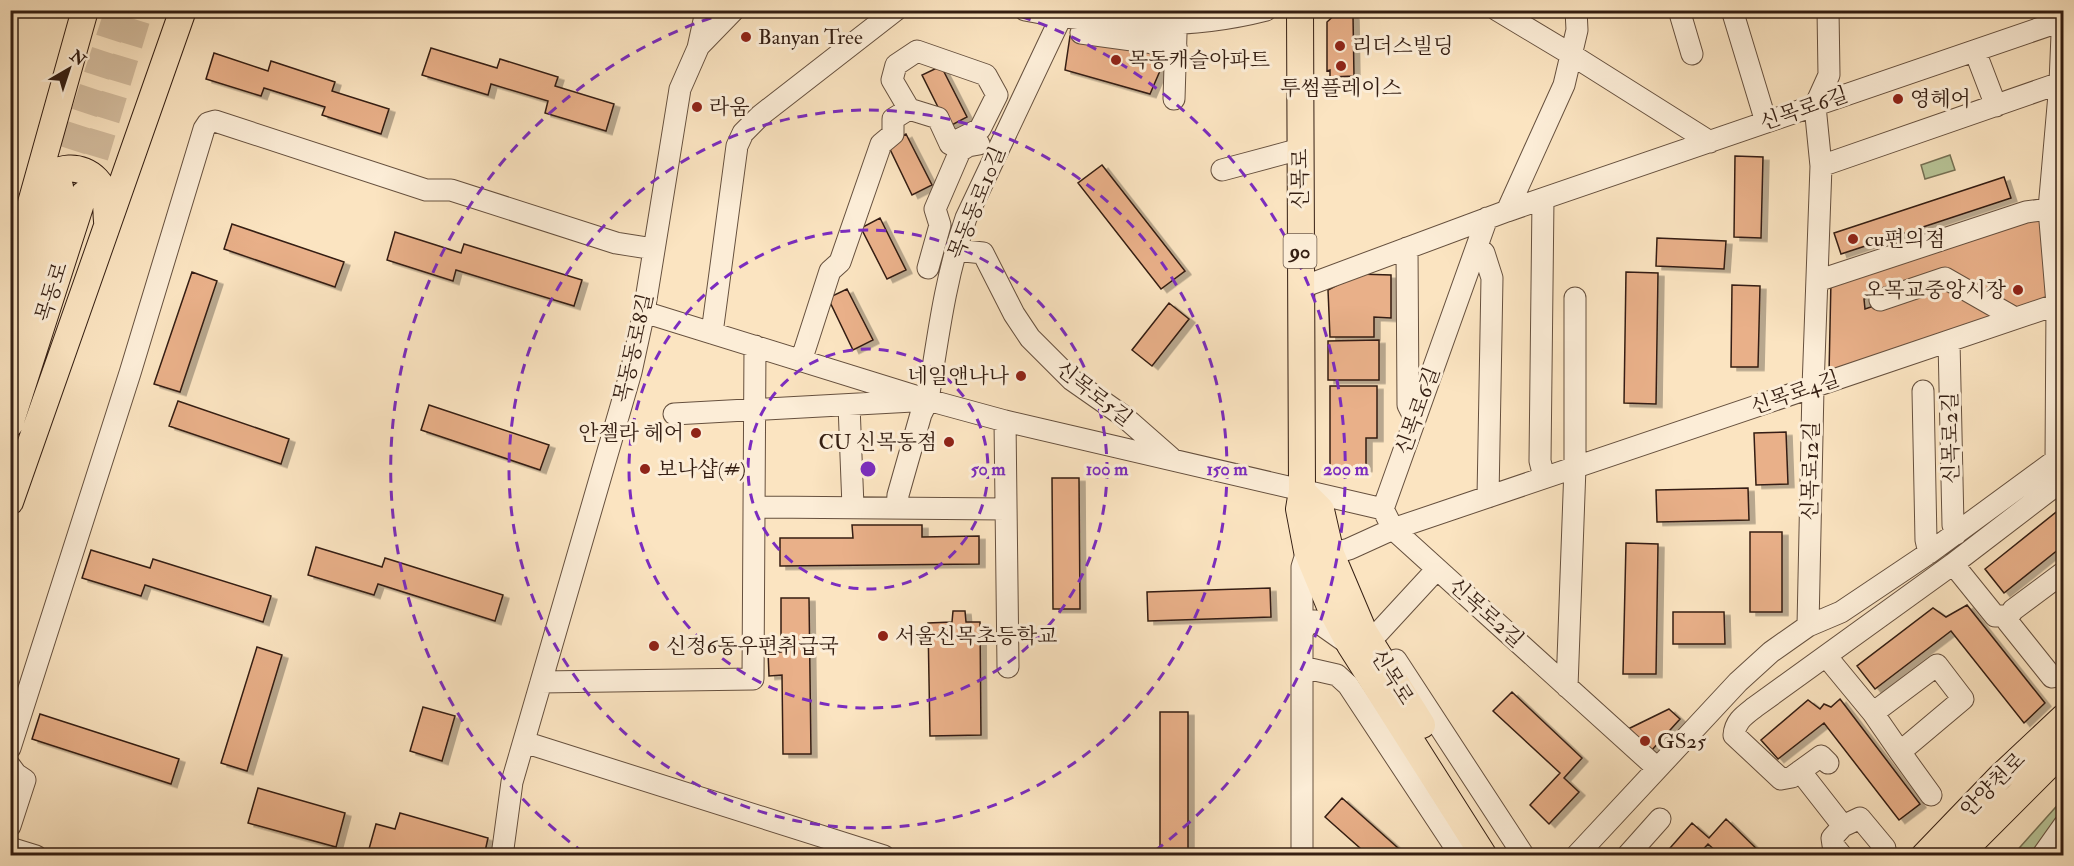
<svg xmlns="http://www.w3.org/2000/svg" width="2074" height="866" font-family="'IM FELL Double Pica','Noto Serif KR',serif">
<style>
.green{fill:#b8c598;stroke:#767255;stroke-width:1.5}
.building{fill:#e9b089;stroke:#341e12;stroke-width:1.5;filter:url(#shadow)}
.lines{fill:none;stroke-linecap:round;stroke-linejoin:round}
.major-tunnel{stroke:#d3bc9e;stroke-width:26;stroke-dasharray:26 13;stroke-linecap:butt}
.minor-casing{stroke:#66503e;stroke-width:23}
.major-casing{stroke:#341e12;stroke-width:28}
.minor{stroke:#fcedd7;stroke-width:21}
.major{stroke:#fbe4c1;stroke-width:26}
.ring{fill:none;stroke:#7b2cbf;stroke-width:3;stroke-dasharray:10 8}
.poi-dot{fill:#8f2418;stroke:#fcedd7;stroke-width:2}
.labels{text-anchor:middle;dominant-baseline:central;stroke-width:6;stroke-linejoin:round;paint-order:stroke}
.shield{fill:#fcedd7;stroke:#705c4d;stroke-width:1.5}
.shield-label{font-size:20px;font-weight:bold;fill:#341e12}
.poi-label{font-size:21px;fill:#341e12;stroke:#fcedd7;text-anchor:start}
.street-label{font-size:21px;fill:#341e12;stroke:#fcedd7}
.centre{fill:#7b2cbf;stroke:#fcedd7;stroke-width:3}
.ring-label{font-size:18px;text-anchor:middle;font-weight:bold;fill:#7b2cbf;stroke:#fcedd7;stroke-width:6;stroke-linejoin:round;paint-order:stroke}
</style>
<defs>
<filter id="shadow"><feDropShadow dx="6" dy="3.5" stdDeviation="0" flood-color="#0004"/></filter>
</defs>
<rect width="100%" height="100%" fill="#fbe4c1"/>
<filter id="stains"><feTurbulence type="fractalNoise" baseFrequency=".00333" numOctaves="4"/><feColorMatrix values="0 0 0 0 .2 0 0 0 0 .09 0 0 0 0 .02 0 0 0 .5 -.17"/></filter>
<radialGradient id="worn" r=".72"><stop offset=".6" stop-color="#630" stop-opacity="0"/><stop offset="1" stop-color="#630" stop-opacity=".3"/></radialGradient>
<path class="green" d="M1950,155L1955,170L1925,179L1921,165Z
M2063,799V855H2013Z"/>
<path class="building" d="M1340,10L1348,11L1353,16L1354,76L1330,77V70L1327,71V22Z
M1070,36L1122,45L1169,50L1150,94L1065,70Z
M431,48L497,68L500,59L558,77L555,86L614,104L606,131L545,113L548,101L491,84L488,95L422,75Z
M214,53L268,71L271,61L335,82L332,91L389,109L381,134L322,115L325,107L264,88L261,96L206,79Z
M941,66L967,117L948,127L922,75Z
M906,134L932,185L912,195L887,143Z
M1735,156L1763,157L1761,238L1734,237Z
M1102,165L1185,271L1161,289L1078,183Z
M2004,177L2011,198L1841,254L1834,233Z
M2043,216L2051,298L2020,309L1947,269L1864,299L1865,309L1945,282L2004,316L1829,374L1831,280Z
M880,218L906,270L887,279L861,228Z
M232,224L344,262L335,287L224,249Z
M395,232L461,253L464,244L582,280L574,306L456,270L453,281L387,260Z
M1657,238L1726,241L1724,269L1656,266Z
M192,272L217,281L180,392L154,384Z
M1626,272L1658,273L1656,404L1624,403Z
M1358,274L1391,275V318L1374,317V337H1330L1328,290Z
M1732,285L1760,286L1758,367H1731Z
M847,289L873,340L853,350L828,298Z
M1169,303L1189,319L1152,366L1132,350Z
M1379,340V380H1328V341Z
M1330,386H1377V438H1366V468H1330Z
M178,401L289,439L281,464L169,426Z
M429,405L549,445L540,470L421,430Z
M1786,432L1788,484L1756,485L1754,433Z
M1052,478H1079L1080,609H1053Z
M1748,488L1749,520L1657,522L1656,490Z
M2060,509L2064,512V545L2004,593L1985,569Z
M852,525H922V537L979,536V564L780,566V538H853Z
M1750,532H1782V612H1750Z
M1626,543L1658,544L1656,674H1623Z
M316,547L382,567L385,558L503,595L495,621L378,584L374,595L308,575Z
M91,550L150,568L153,559L271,596L263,622L145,585L141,596L82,578Z
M1270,588L1271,617L1148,621L1147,592Z
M781,598H809L811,754H783L782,675L769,676L768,652H781Z
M1967,605L2045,703L2024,723L1951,631L1875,689L1857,666L1933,608L1946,617Z
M953,611H965L966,622H980L981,735L930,736L928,623L952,622Z
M1673,612H1724L1725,644H1673Z
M257,647L282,655L247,771L221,763Z
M1512,692L1582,758L1564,778L1579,792L1549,824L1530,805L1560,773L1493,711Z
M1840,699L1920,804L1899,820L1824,723L1778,759L1761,740L1808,700L1820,709L1824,704L1831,707Z
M423,707L455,716L442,761L410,751Z
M1669,709L1680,719L1651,751L1624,731Z
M1160,712H1188V856H1160Z
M40,714L179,759L171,784L32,739Z
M258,788L345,813L336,847L248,823Z
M1342,798L1407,856H1369L1325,817Z
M400,813L488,838L484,856H367L376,824L395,829Z
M1726,819L1764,856H1726L1720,850L1718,853L1708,844L1697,856H1663L1692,823L1709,838Z"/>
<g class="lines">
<path class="major-tunnel" d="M60,187L118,10
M84,194L140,10"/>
<defs>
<path id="minor" d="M1025,10C1107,26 1184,31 1266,10
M1497,10L1572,55L1710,142
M1679,10L1692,54
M1732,10L1766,122
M1081,33L1176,46
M700,45L734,10
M1975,51L1996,106
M1174,99L1176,34
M1821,166L2060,83
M1222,170L1300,149
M1543,199L1540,461L1544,477
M1507,211L1564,85L1577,30L1576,10
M1477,246L1484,253L1492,278L1488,497
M1407,248L1408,405L1415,419
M955,250L983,253L1014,314L1030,338L1072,380L1122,415L1171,458
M928,268L940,225L935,209L960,151L968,146L979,144
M1817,281L2026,212L2049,209
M1300,288L1507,211L2064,20
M1880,300L1945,278L2015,318
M644,312L928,400L1005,421L1383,509L1393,529L1657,768
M712,333L737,146L743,133L761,115L896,10
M1949,341L1953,525L1956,534
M801,361L830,271L840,262L881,144L893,134V119L909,109L892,80L896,65L917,51L986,75L997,95L980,129L950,144L938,118L909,109
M1923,391L1926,540L1929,553
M849,405L853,507
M674,414L913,401
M1005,421L1008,667
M2056,460L2057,304L2049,209L2060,83L2063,10
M754,507L1006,509
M897,508L898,495L921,414L928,400C938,337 945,278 966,218L1061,17
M1383,509L1487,218
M1331,554L1349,549L1393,529C1616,453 1840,379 2064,302
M1953,564L1995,616H2009
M1808,626L1813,388L1821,166L1815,106L1829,75L1828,10
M1302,632L1309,621H1316L1350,645
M1378,633L1437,569
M1826,656L1873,713L1900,752
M1396,660L1524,856
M1302,667L1337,675L1348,685L1461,856
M2052,677L2008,622L2009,616L2013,610L2064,572
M541,682L753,679L755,346
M1567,687L1575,467V298
M1873,713L1937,665L1963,699L1900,752L1931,795
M524,742L884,856
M10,748L130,373L204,129L208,123L215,121L426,190H451L616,243L654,249
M1828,763L1821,756L1792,777L1781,779L1734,735C1735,721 1745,715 1755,707L1953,564L2064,479
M10,766L16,774L25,780L10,826
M1800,771L1843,826L1860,818L1885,848
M10,848L36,856
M502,856L512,782L631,372L644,312L680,89L698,48L705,16V10
M1302,856V567L1307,551
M1576,856L1738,682L1771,652L1808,626L1841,612L1929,553L2064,454
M1627,856L1660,819
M1842,856L1833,845L1832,838L1843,826
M2042,856L2064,825"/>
<path id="major" d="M1300,10L1302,491L1299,509L1307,551L1331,609L1350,645L1484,856
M39,190C43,184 47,177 54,173C73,162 98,172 104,193C107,201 106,212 107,221
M10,278L85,10
M10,346L60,187
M10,424L84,194
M1302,491L1321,510L1331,554L1364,632L1422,725
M10,502L183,10
M1924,856L2000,777L2064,717
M1958,856L2064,750"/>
</defs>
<use href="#minor" class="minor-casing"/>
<use href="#major" class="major-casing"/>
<use href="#minor" class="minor"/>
<use href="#major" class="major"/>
</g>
<g class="ring">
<circle cx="868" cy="469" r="120"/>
<circle cx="868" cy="469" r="239"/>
<circle cx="868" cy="469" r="359"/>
<path d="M584 853A478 478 0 0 1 732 11M1004 11A478 478 0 0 1 1152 853"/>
</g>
<g class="poi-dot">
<circle cx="746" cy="37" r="6"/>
<circle cx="1340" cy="46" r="6"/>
<circle cx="1116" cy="60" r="6"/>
<circle cx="1341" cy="66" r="6"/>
<circle cx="1898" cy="99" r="6"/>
<circle cx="697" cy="107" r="6"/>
<circle cx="1853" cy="239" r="6"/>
<circle cx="2018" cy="290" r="6"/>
<circle cx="1021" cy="376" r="6"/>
<circle cx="696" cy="433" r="6"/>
<circle cx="949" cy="442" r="6"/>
<circle cx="645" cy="469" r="6"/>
<circle cx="883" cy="636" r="6"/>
<circle cx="654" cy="646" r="6"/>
<circle cx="1645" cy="741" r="6"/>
</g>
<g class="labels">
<rect class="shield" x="1283.5" y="234" width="33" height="34" rx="4.5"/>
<g class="shield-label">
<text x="1300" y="251">90</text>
</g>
<g class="poi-label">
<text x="758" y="37">Banyan Tree</text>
<text x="1352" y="46">리더스빌딩</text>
<text x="1128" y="60">목동캐슬아파트</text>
<text x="1341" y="88" text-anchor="middle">투썸플레이스</text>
<text x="1910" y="99">영헤어</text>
<text x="709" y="107">라움</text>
<text x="1865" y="239">cu편의점</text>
<text x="2006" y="290" text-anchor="end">오목교중앙시장</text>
<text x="1009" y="376" text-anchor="end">네일앤나나</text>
<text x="684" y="433" text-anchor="end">안젤라 헤어</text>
<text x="937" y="442" text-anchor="end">CU 신목동점</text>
<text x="657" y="469">보나샵(#)</text>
<text x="895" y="636">서울신목초등학교</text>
<text x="666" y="646">신정6동우편취급국</text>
<text x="1657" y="741">GS25</text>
</g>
<g class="street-label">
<text transform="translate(1804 109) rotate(-19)">신목로6길</text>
<text transform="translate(1300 179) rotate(-90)">신목로</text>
<text transform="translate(977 203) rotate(-68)">목동동로10길</text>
<text transform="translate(52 292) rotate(-72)">목동로</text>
<text transform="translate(634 348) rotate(-77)">목동동로8길</text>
<text transform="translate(1795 393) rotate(-19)">신목로4길</text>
<text transform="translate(1094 394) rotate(38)">신목로5길</text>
<text transform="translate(1418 411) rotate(-70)">신목로6길</text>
<text transform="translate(1951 438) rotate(-91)">신목로2길</text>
<text transform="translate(1811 471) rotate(-89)">신목로12길</text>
<text transform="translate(1486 613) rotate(42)">신목로2길</text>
<text transform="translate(1392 677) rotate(58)">신목로</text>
<text transform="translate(1993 785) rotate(-45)">안양천로</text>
</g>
</g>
<circle cx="868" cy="469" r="9" class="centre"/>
<g class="ring-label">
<text x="988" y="475">50 m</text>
<text x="1107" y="475">100 m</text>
<text x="1227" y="475">150 m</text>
<text x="1346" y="475">200 m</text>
</g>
<rect width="2074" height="866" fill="none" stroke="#fbe4c1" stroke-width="36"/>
<rect x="12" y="12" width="2050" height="842" fill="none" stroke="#341e12" stroke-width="3"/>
<rect x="18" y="18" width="2038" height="830" fill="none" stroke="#341e12" stroke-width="1.5"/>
<g transform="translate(69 69) rotate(39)" stroke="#fcedd7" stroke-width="4.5" paint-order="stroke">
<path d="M0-4.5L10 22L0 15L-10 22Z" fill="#341e12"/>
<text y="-9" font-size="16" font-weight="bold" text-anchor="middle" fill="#341e12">N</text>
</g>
<rect width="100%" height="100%" filter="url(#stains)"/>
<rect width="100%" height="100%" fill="url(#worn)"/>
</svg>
